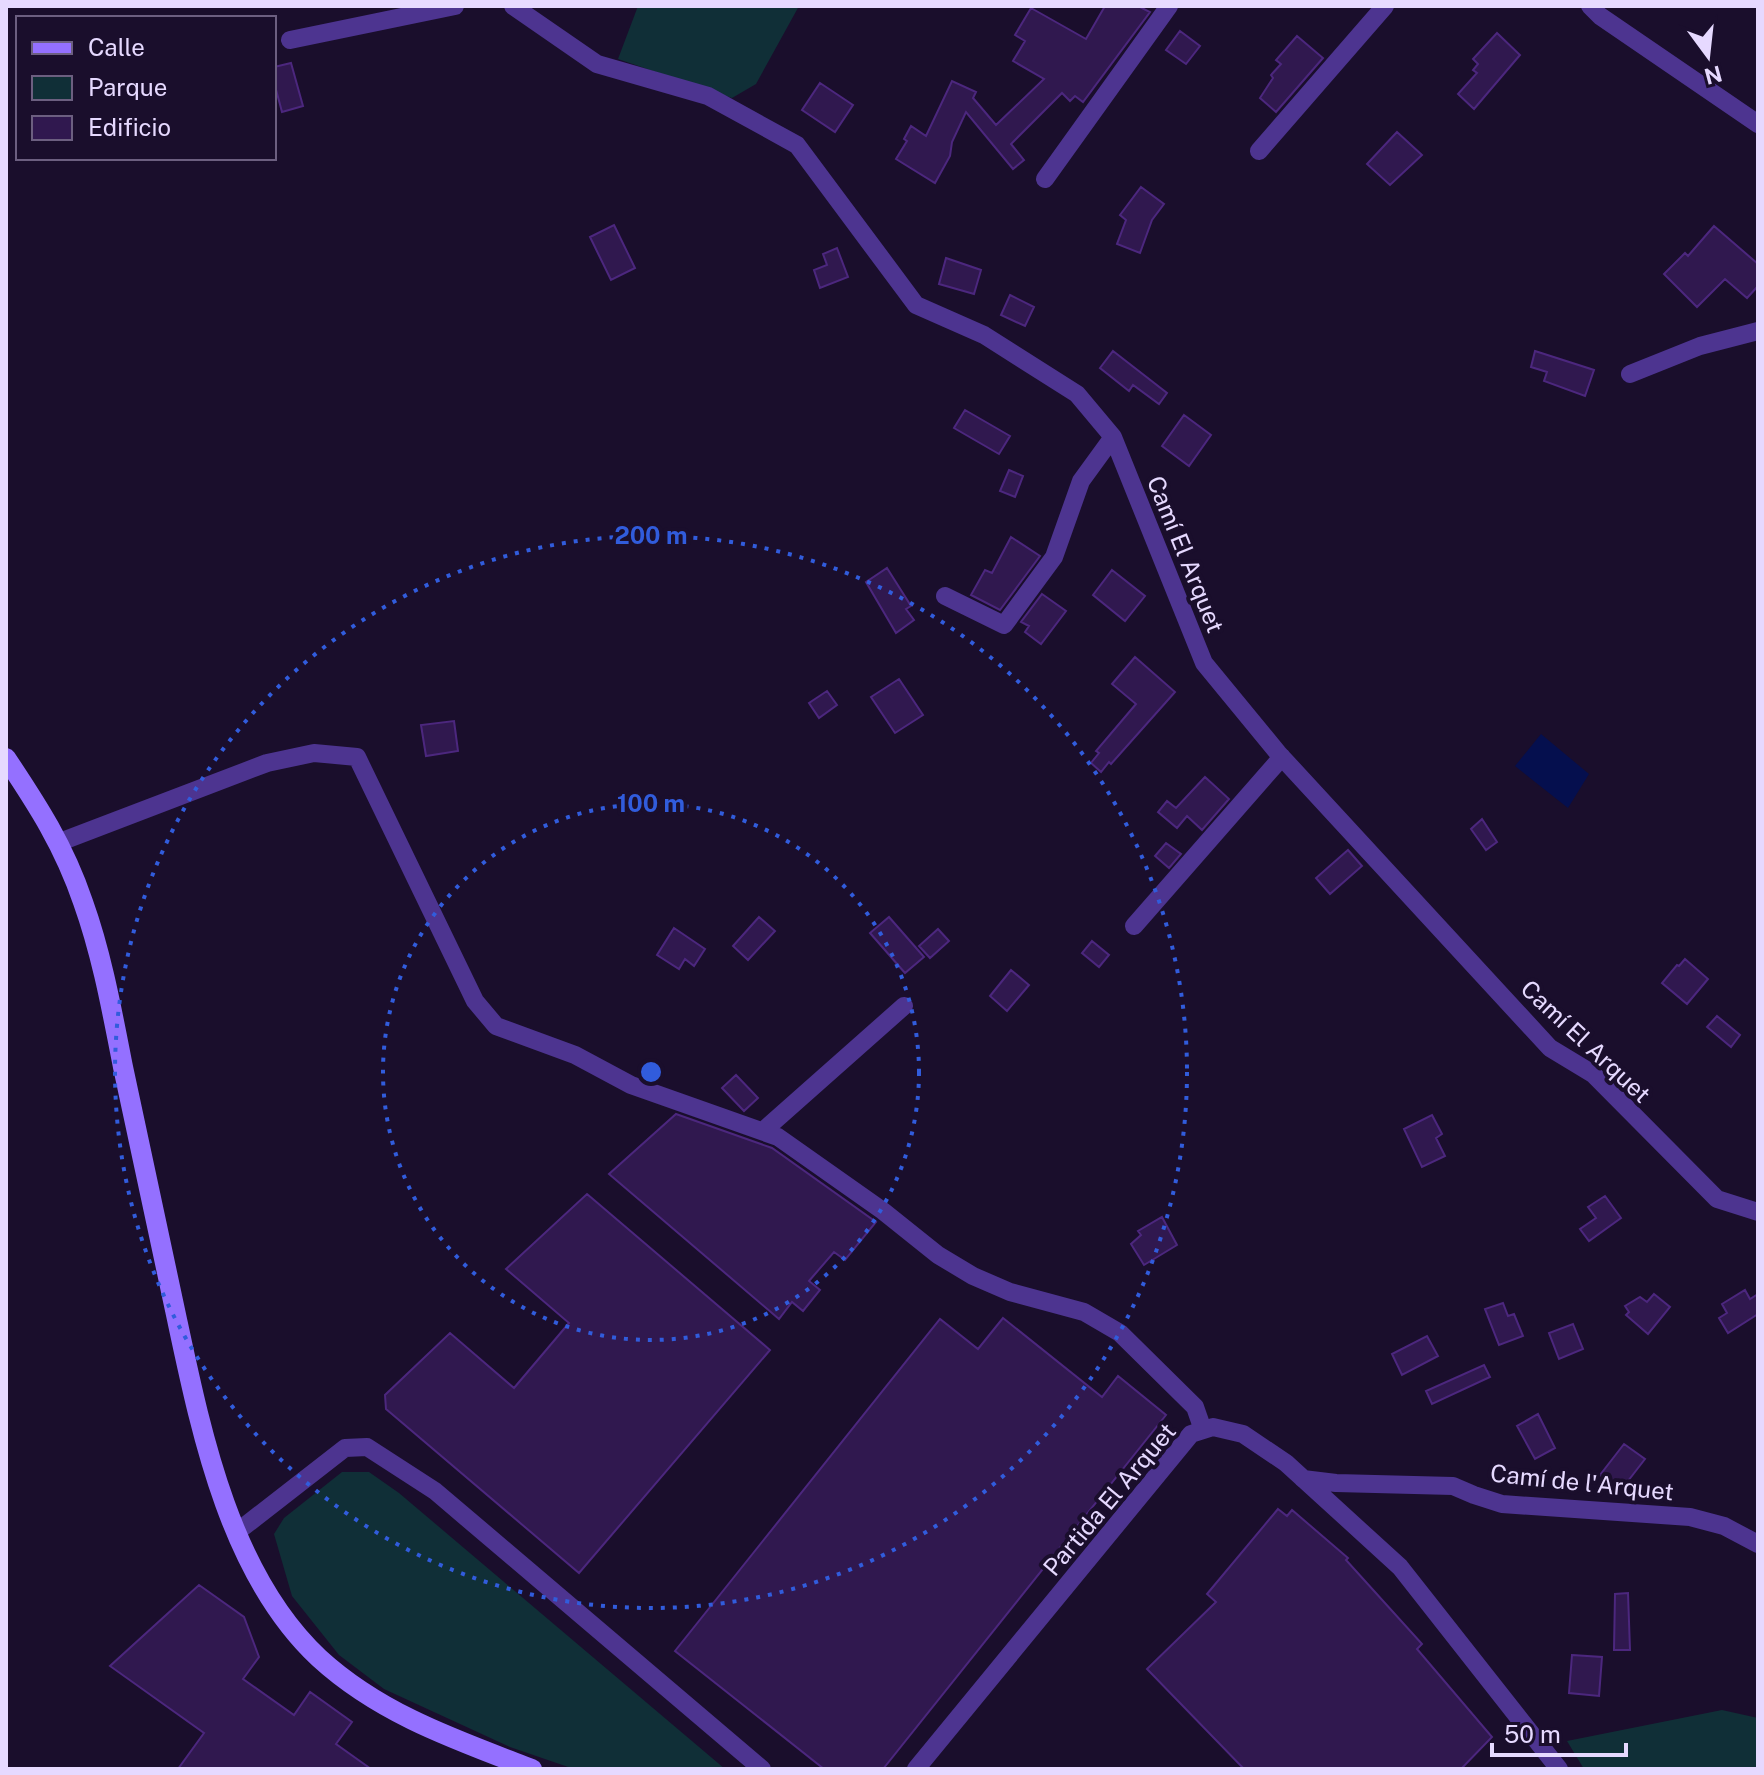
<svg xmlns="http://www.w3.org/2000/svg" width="1764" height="1775" font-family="'Public Sans',sans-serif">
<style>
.green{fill:#102f37}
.water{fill:#050f4e}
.building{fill:#30184f;stroke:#4c277e;stroke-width:2}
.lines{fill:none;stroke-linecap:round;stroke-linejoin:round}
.street{stroke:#4d3490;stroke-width:18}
.secondary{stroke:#9470ff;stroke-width:20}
.ring{fill:none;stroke:#315cdc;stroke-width:4;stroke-dasharray:4 8}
.labels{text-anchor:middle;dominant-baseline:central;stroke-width:8;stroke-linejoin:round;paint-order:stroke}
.street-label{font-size:24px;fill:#e6d9ff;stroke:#1a0e2c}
.centre{fill:#315cdc;stroke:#1a0e2c;stroke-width:4}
.ring-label{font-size:24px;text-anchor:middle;font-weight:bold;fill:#315cdc;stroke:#1a0e2c;stroke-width:8;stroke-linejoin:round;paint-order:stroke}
</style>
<rect width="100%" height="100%" fill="#1a0e2c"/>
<path class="green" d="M638,6H799L756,84L732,98L618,59Z
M342,1472H369L399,1493L725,1769H574L510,1747L384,1689L339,1655L292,1596L274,1534L284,1518Z
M1722,1710L1758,1718V1769H1584L1567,1741Z"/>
<path class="water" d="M1541,734L1589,774L1568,808L1515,766Z"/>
<path class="building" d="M1105,6H1138L1150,12L1083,102L1075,96L1070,101L1062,93L1011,144L1024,160L1013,169L966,112L952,142L950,156L935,183L896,159L907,141L904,139L911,126L926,136L952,81L976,92L973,98L996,125L1044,79L1013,61L1025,41L1015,35L1031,8L1086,39Z
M1180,31L1200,46L1186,64L1166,50Z
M1497,33L1520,55L1474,109L1458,94L1477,73L1473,70L1478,64L1473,59Z
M1297,36L1323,58L1276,112L1260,98L1273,78L1271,75L1281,64L1276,60Z
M291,63L303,106L282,112L274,82V67Z
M820,83L853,105L835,132L802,110Z
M1397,132L1422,155L1390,185L1367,164Z
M1141,187L1164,204L1152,220L1140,253L1117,244L1126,220L1120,215Z
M614,225L635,268L611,280L590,237Z
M1714,226L1758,264V286L1747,298L1725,279L1697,307L1664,274L1685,253L1688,256Z
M837,248L848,277L820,288L814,270L827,265L823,254Z
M946,258L981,270L974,294L939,284Z
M1010,295L1034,307L1025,326L1001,315Z
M1113,351L1167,393L1159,404L1133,385L1129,391L1100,368Z
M1535,351L1594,370L1585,396L1544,381L1547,372L1531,367Z
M965,410L1010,436L999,454L954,428Z
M1184,415L1211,435L1189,466L1162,446Z
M1009,470L1023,476L1015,497L1000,491Z
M1011,537L1040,556L1000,610L971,595L985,570L992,573Z
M887,568L911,606L906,609L914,620L896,633L866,582Z
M1112,570L1145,596L1125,621L1093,595Z
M1042,594L1066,611L1041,644L1025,632L1029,626L1021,622Z
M1135,657L1175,692L1111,764L1109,762L1101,772L1091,763L1099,753L1096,751L1136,704L1112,684Z
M899,679L923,715L895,733L871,697Z
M827,691L837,705L819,718L809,703Z
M454,721L458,751L426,756L421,725Z
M1205,777L1229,799L1202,830L1187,816L1177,828L1158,812L1167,801L1176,808Z
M1482,819L1497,842L1486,850L1471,829Z
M1166,843L1181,854L1169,868L1155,856Z
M1348,850L1362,866L1330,894L1316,878Z
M759,917L775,931L748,960L733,946Z
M889,917L924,957L905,973L870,933Z
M674,928L705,949L694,966L685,959L679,969L657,955Z
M938,929L949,941L930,958L919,946Z
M1092,941L1109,955L1099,967L1082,953Z
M1685,959L1708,979L1687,1004L1662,983L1677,965L1679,966Z
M1011,970L1029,985L1007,1011L990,996Z
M1717,1016L1740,1035L1731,1047L1707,1027Z
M736,1075L758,1098L744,1111L722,1088Z
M676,1114L772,1148L876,1222L845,1260L834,1252L809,1281L820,1290L803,1311L792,1302L779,1319L609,1174Z
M1432,1115L1442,1134L1436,1138L1445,1156L1422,1167L1404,1129Z
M587,1194L770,1350L579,1573L386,1409L385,1395L450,1333L514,1388L569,1323L506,1269Z
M1605,1196L1621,1218L1589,1241L1580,1229L1596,1218L1588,1207Z
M1162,1217L1177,1245L1144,1265L1131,1244L1141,1235L1138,1231Z
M1745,1290L1750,1299L1758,1294V1314L1728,1333L1719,1318L1727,1313L1722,1304Z
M1654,1294L1670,1307L1648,1334L1626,1315L1629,1312L1625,1306L1640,1297L1647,1302Z
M1503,1303L1508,1316L1514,1314L1523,1336L1499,1345L1485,1309Z
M1003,1318L1102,1397L1118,1376L1166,1415L883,1769H824L675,1651L940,1319L978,1349Z
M1573,1324L1583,1349L1559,1359L1549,1333Z
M1427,1336L1438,1356L1402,1375L1392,1354Z
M1484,1365L1490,1377L1432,1404L1426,1391Z
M1538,1414L1555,1448L1535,1459L1517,1426Z
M1624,1444L1645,1459L1621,1490L1600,1475Z
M1278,1509L1287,1516L1292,1510L1348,1558L1346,1560L1422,1644L1417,1649L1492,1737L1461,1769H1244L1147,1669L1216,1602L1207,1594Z
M199,1585L244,1617L259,1657L243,1679L294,1715L310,1692L352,1722L336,1744L371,1769H178L204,1733L110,1666Z
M1628,1593L1630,1650H1614L1615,1594Z
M1572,1655L1602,1657L1599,1696L1569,1693Z"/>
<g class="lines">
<path class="street" d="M513,6L597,64L708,96L797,145L916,305L984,335L1077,394L1113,437L1204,663L1278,753L1550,1048L1593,1074L1717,1199L1758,1212
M1590,6L1600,16L1758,124
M290,40L455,6
M1259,151L1385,6
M1045,179L1169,6
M1630,374L1700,346L1758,331
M945,596L1004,625L1054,557L1081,481L1113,437
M60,842L267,763L314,753L357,757L475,1001L496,1026L575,1055L631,1085L778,1137L883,1211L938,1255L973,1276L1010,1292L1084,1312L1120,1333L1195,1407L1203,1430
M1134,926L1282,757
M763,1131L904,1006
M1303,1479L1336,1483L1453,1486L1474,1495L1502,1504L1690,1517L1724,1526L1758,1544
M237,1532L345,1448L367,1447L435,1491L762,1769
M916,1769L1191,1434L1213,1427L1243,1434L1286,1463L1400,1567L1559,1769"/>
<path class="secondary" d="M6,758C38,806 64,846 83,902C102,955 112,1011 123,1067C141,1148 158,1229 175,1310C200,1427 228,1573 319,1658C380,1714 456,1740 532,1769"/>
</g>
<g class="ring">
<circle cx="651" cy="1072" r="268"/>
<circle cx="651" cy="1072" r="536"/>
</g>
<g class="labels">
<g class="street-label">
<text transform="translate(1186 554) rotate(68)">Camí El Arquet</text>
<text transform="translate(1586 1041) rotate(43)">Camí El Arquet</text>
<text transform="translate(1582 1482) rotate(6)">Camí de l'Arquet</text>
<text transform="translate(1109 1499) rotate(-50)">Partida El Arquet</text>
</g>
</g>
<circle cx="651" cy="1072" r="12" class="centre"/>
<g class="ring-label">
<text x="651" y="544">200 m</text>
<text x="651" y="812">100 m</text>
</g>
<rect width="1764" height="1775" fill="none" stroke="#e6d9ff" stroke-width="16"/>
<rect x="16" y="16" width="260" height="144" fill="#1a0e2c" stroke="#6c5f80" stroke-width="2"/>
<rect x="32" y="42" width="40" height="12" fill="#9470ff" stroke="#6c5f80" stroke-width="2"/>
<text x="88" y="56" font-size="24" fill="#e6d9ff">Calle</text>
<rect x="32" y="76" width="40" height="24" fill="#102f37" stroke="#6c5f80" stroke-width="2"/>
<text x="88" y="96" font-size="24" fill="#e6d9ff">Parque</text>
<rect x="32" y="116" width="40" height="24" fill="#30184f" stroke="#6c5f80" stroke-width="2"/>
<text x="88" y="136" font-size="24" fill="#e6d9ff">Edificio</text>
<g transform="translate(1708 56) rotate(165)" stroke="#1a0e2c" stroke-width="6" paint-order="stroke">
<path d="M0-6L14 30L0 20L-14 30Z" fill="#e6d9ff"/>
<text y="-12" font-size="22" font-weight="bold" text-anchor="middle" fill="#e6d9ff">N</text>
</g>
<path d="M1492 1743v12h134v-12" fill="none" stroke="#e6d9ff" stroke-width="4"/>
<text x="1504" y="1743" font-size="24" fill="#e6d9ff" stroke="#1a0e2c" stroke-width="6" paint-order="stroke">50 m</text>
</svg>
